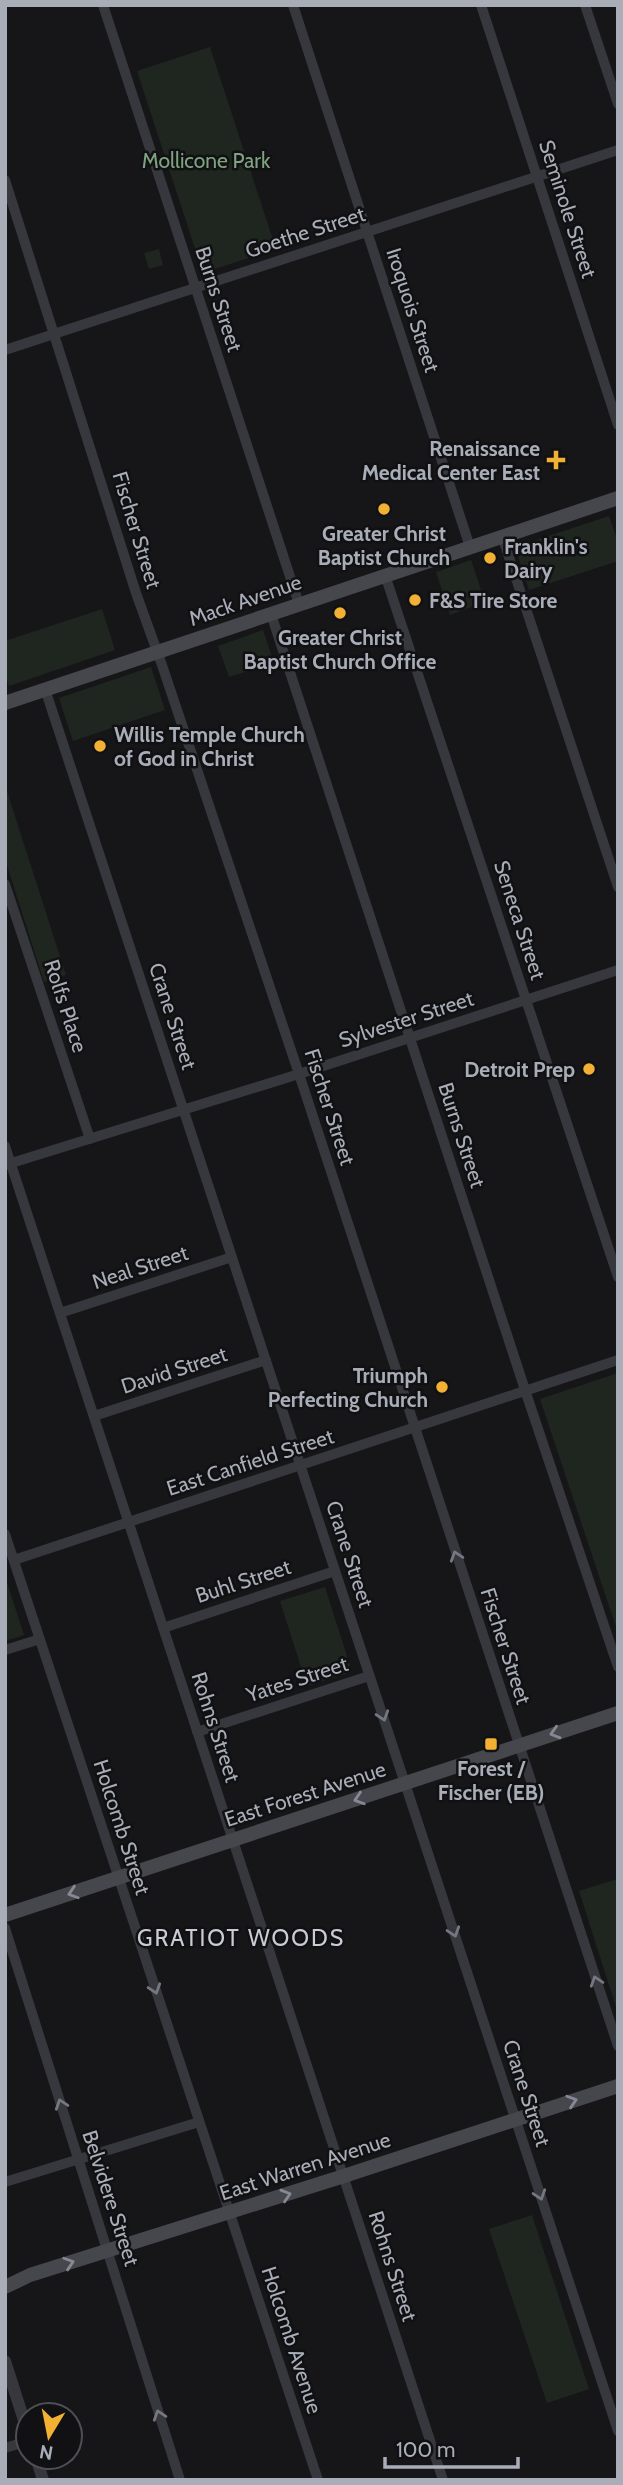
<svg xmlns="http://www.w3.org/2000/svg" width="623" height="2485" font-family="Cabin,sans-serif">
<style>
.green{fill:#1e261f}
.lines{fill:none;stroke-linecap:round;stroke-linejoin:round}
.minor{stroke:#37383d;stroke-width:10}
.tertiary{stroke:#37383d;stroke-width:12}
.secondary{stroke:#45474d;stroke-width:14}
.oneway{stroke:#757881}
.oneway2{stroke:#858993}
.poi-dot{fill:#f2b134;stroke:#111113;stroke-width:2.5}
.labels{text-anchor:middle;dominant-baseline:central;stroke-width:5;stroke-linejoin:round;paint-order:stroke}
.park-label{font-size:21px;fill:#7fa381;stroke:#111113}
.street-label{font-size:21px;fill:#a8adb8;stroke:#111113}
.poi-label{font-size:21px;font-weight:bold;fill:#a8adb8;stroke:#111113;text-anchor:end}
.neighbourhood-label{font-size:23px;letter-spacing:2px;fill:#c9ccd4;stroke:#111113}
</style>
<rect width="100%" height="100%" fill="#161618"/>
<path class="green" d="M210,47L276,249L203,273L137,71Z
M159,249L163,265L149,269L144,253Z
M609,516L618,542V561L529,590L515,547Z
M471,560L485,602L450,615L436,572Z
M102,609L115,650L9,686L5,674V641Z
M263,630L274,663L229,677L218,646Z
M151,667L165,710L73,741L59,698Z
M5,785L66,975L44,982L5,859Z
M618,1373V1633L540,1399Z
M5,1576L24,1635L5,1641Z
M325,1587L352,1672L307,1686L280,1601Z
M617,1879L618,2006L616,2007L579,1891Z
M532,2215L589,2389L547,2403L489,2229Z"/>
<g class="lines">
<path class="minor" d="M103,5L299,604
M293,5L470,547
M481,5L618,425
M585,5L618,104
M5,180L136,593L162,665L299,1074L618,2046
M5,350L618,150
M502,536L618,887
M385,575L618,1277
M271,614L529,1402L618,1667
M45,689L618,2431
M5,884L90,1139
M5,1146L443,2480
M5,1165L299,1074L618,970
M60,1313L232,1257
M94,1416L266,1360
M5,1534L318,2480
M14,1560L618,1360
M163,1628L335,1571
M5,1650L40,1639
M197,1732L369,1676
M5,1928L180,2480
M5,2182L199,2122
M5,2448L28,2441"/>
<path class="tertiary" d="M5,2361L28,2433
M36,2457L43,2480"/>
<path class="secondary" d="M5,703L618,498
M5,1915L618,1713
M5,2287L30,2275L344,2176L618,2086"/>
</g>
<defs><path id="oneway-chevron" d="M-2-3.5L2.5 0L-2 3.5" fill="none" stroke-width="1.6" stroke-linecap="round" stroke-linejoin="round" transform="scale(1.75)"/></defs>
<g class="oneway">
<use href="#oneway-chevron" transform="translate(456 1556) rotate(-108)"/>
<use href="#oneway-chevron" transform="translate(383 1716) rotate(72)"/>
<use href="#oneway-chevron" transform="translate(454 1932) rotate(72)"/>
<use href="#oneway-chevron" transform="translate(596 1981) rotate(-108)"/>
<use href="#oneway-chevron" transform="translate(155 1989) rotate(72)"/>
<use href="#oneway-chevron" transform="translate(61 2104) rotate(-108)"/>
<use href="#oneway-chevron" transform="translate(540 2195) rotate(72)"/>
<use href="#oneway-chevron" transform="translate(159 2415) rotate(-108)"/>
</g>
<g class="oneway2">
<use href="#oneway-chevron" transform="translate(555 1733) rotate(163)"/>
<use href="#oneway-chevron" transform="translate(359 1799) rotate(162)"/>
<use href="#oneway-chevron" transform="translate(73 1893) rotate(162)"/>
<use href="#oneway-chevron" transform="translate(572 2101) rotate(-18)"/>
<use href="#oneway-chevron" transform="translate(286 2195) rotate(-17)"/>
<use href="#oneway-chevron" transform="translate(69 2263) rotate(-18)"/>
</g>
<g class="poi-dot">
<path d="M552.5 449.5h7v7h7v7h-7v7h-7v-7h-7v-7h7z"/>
<circle cx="384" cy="509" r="7"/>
<circle cx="490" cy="558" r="7"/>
<circle cx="415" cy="600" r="7"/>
<circle cx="340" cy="613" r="7"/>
<circle cx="100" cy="746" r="7"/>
<circle cx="589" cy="1069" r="7"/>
<circle cx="442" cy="1387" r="7"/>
<rect x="484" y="1737" width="14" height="14" rx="3.5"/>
</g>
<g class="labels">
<g class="park-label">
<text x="206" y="160">Mollicone Park</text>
</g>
<g class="street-label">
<text transform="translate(568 209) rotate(72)">Seminole Street</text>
<text transform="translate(305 232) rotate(-18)">Goethe Street</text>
<text transform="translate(219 299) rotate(72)">Burns Street</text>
<text transform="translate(413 310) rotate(72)">Iroquois Street</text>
<text transform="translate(137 530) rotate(73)">Fischer Street</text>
<text transform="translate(245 600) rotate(-19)">Mack Avenue</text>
<text transform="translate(520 920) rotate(72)">Seneca Street</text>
<text transform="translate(66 1006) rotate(72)">Rolfs Place</text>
<text transform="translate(173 1016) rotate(72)">Crane Street</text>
<text transform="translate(406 1019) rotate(-18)">Sylvester Street</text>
<text transform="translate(330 1107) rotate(72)">Fischer Street</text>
<text transform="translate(462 1135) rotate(72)">Burns Street</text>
<text transform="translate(140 1267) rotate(-18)">Neal Street</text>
<text transform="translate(174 1370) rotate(-18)">David Street</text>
<text transform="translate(250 1462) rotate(-18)">East Canfield Street</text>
<text transform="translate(350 1554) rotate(72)">Crane Street</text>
<text transform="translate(243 1581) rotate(-18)">Buhl Street</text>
<text transform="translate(506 1646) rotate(72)">Fischer Street</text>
<text transform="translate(297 1679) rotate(-18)">Yates Street</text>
<text transform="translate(216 1727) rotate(72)">Rohns Street</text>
<text transform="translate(305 1794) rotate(-18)">East Forest Avenue</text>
<text transform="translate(122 1827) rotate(72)">Holcomb Street</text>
<text transform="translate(527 2093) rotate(72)">Crane Street</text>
<text transform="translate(305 2166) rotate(-18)">East Warren Avenue</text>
<text transform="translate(111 2198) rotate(72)">Belvidere Street</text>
<text transform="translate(393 2266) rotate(72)">Rohns Street</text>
<text transform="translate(292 2340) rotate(72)">Holcomb Avenue</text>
</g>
<g class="poi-label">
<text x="540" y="448">Renaissance<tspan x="540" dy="24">Medical Center East</tspan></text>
<text x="384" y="533" text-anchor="middle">Greater Christ<tspan x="384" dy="24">Baptist Church</tspan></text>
<text x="504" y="546" text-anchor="start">Franklin's<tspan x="504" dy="24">Dairy</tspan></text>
<text x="429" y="600" text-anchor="start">F&amp;S Tire Store</text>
<text x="340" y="637" text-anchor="middle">Greater Christ<tspan x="340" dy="24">Baptist Church Office</tspan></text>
<text x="114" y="734" text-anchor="start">Willis Temple Church<tspan x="114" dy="24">of God in Christ</tspan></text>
<text x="575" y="1069">Detroit Prep</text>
<text x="428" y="1375">Triumph<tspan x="428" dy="24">Perfecting Church</tspan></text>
<text x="491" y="1768" text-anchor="middle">Forest /<tspan x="491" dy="24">Fischer (EB)</tspan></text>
</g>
<g class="neighbourhood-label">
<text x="241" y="1938">GRATIOT WOODS</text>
</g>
</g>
<rect width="623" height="2485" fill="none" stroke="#a8adb8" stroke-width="14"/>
<g transform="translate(49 2436) rotate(190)"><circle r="33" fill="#111113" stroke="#4d4f55" stroke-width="2"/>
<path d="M0-5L12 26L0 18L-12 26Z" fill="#f2b134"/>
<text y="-10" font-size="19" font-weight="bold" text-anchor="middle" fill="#a8adb8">N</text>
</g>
<path d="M385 2457v10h133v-10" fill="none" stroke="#a8adb8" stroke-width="3.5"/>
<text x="396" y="2457" font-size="21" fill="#a8adb8" stroke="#111113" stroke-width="5" paint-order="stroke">100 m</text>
</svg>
